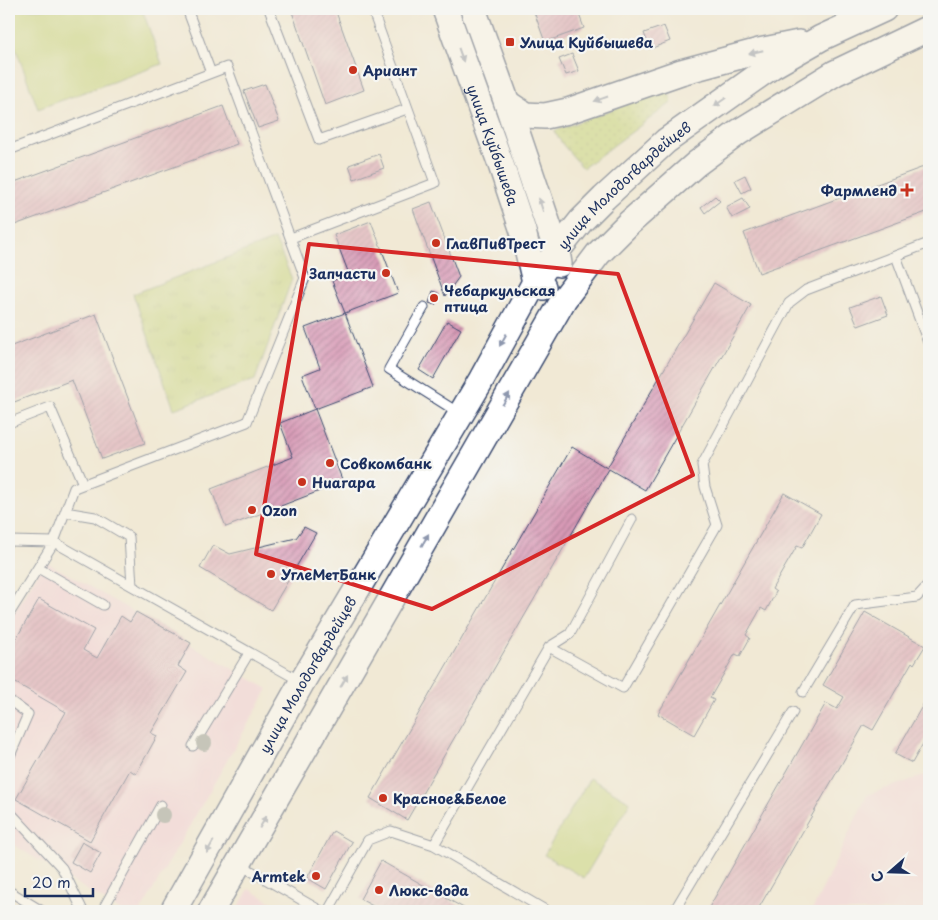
<svg xmlns="http://www.w3.org/2000/svg" width="938" height="920" font-family="'Playpen Sans',sans-serif">
<style>
.built{fill:#f4cfde}
.grass{fill:url(#grass-dots);stroke:#6e826a}
.park{fill:url(#park-tufts);stroke:#6e826a}
.garden{fill:#c2d477;stroke:#6e826a}
.building{fill:url(#building-hatch)}
.lines{fill:none;stroke-linecap:round;stroke-linejoin:round}
.service-casing{stroke:#3b4b70;stroke-width:11}
.secondary-casing{stroke:#3b4b70;stroke-width:28}
.service{stroke:#fff;stroke-width:9}
.secondary{stroke:#fff;stroke-width:25}
.tree{fill:#929997}
.oneway{fill:#8d97ae}
.marked{fill:none;stroke:#d62828;stroke-width:4;stroke-linejoin:round}
.poi-dot{fill:#c8321e;stroke:#f6f6f2;stroke-width:2}
.labels{text-anchor:middle;dominant-baseline:central;stroke-width:4.5;stroke-linejoin:round;paint-order:stroke}
.poi-label{font-size:14px;font-weight:bold;fill:#1b2f5e;stroke:#f6f6f2;text-anchor:start}
.street-label{font-size:14px;fill:#1b2f5e;stroke:#f6f6f2}
</style>
<defs>
<pattern id="grass-dots" width="8" height="8" patternUnits="userSpaceOnUse" patternTransform="scale(1.25)"><rect width="8" height="8" fill="#c2d477"/><path d="M2 2h.1M6 6h.1" fill="none" stroke="#a6b669" stroke-width="1.8" stroke-linecap="round"/></pattern>
<pattern id="park-tufts" width="24" height="20" patternUnits="userSpaceOnUse" patternTransform="scale(1.25)"><rect width="24" height="20" fill="#c2d477"/><path d="M3 7l-1-3M5 7V3M7 7l1-3M15 17l-1-3M17 17v-4M19 17l1-3" fill="none" stroke="#a6b669"/></pattern>
<pattern id="building-hatch" width="6" height="6" patternUnits="userSpaceOnUse" patternTransform="scale(1.25)"><rect width="6" height="6" fill="#d89ab6"/><path d="M-1 1l2-2M0 6l6-6M5 7l2-2" fill="none" stroke="#ae7e97"/></pattern>
</defs>
<rect width="100%" height="100%" fill="#f6f6f2"/>
<filter id="ink" filterUnits="userSpaceOnUse"><feTurbulence type="fractalNoise" baseFrequency=".02" numOctaves="2"/><feDisplacementMap in="SourceGraphic" scale="10" xChannelSelector="R" yChannelSelector="G"/><feConvolveMatrix kernelMatrix="1 2 1 2 8 2 1 2 1" color-interpolation-filters="sRGB"/></filter>
<filter id="wash" filterUnits="userSpaceOnUse"><feTurbulence type="fractalNoise" baseFrequency=".0096" numOctaves="4" result="noise"/><feDisplacementMap in="SourceGraphic" scale="20" xChannelSelector="R" yChannelSelector="G"/><feGaussianBlur stdDeviation="1.12" result="paint"/><feColorMatrix in="noise" values="0 0 0 0 0 0 0 0 0 0 0 0 0 0 0 0 0 1.4 0 .05"/><feComposite in="paint" operator="in"/></filter>
<g filter="url(#wash)">
<rect width="100%" height="100%" fill="#f1e9d5"/>
<path class="built" d="M45,561L268,689L141,911H121L9,842V621Z
M928,774L929,911H812L867,795Z
M249,889L287,911H236Z"/>
<path class="grass" d="M662,91L668,92L672,100L671,103L583,168L563,145L554,131Z"/>
<path class="park" d="M275,239L292,279L255,380L174,409L133,294Z"/>
<path class="garden" d="M9,9H142L162,64L38,109L9,30Z
M590,778L630,802L584,878L544,855Z"/>
<g id="blocks">
<path class="building" d="M291,9H335L364,90L325,105Z
M533,9H577L584,28L545,42Z
M664,26L670,41L650,49L644,33Z
M572,54L579,71L566,75L559,59Z
M265,84L279,121L258,128L244,91Z
M223,106L237,144L9,227V184Z
M379,154L384,168L354,179L349,165Z
M929,165V211L759,273L744,233Z
M745,175L751,188L742,193L735,180Z
M715,196L720,201L705,213L701,207Z
M743,198L750,209L732,218L726,207Z
M431,202L459,277L445,296L413,209Z
M371,221L398,293L345,313L373,387L315,409L302,375L320,368L305,328L345,313L332,281L349,274L334,235Z
M714,283L751,305L645,490L609,469L407,820L370,798L572,447L607,468Z
M433,291L439,293L435,305L429,303Z
M881,296L888,315L858,326L850,307Z
M96,314L145,443L102,459L72,380L9,404V347Z
M447,321L461,329L433,379L419,370Z
M315,409L343,482L226,527L211,489L293,457L280,423Z
M784,493L821,514L802,548L797,546L772,589L776,592L766,611L761,608L746,635L750,638L740,656L735,654L710,698L714,700L694,735L658,714Z
M304,527L316,533L271,610L200,568L213,545L230,554L296,538Z
M39,599L94,630L83,650L97,658L121,616L130,622L136,612L191,643L178,666L187,672L151,733L157,736L136,774L130,770L90,841L16,799L66,712L9,679V651Z
M865,612L925,646L914,664L912,662L873,730L864,725L757,911H707L826,703L837,709L844,697L823,685Z
M929,694V733L912,763L895,754Z
M333,831L352,842L326,889L307,878Z
M82,842L101,853L90,873L71,862Z
M381,861L453,902L469,911H382L360,899Z"/>
</g>
</g>
<g filter="url(#ink)">
<use href="#blocks" fill-opacity="0" stroke="#3b4b70" stroke-width="1"/>
<g class="lines">
<defs>
<path id="service" d="M187,9L211,73
M269,9L319,140L407,109
M9,150L227,67L305,278L247,422L74,488L54,542L9,614
M291,238L435,183L372,9
M896,256L929,345
M424,307L389,369L459,413
M9,423L50,407L83,484
M65,512L95,517L129,537L132,586
M9,541L54,542L302,682
M38,568L103,605
M549,647L570,634L632,519
M803,692L855,605L917,597L929,584
M9,700L28,714L9,758
M193,746L249,653
M9,811L62,868L83,911
M434,845L549,647L623,688L717,525L705,487L702,465L789,303L806,290L929,243
M239,864L321,911
M9,891L42,911
M102,911L161,805
M328,911L368,840L391,831L434,845L547,911
M674,911L793,712"/>
<g id="secondary">
<path id="s1" d="M445,9L501,165L523,231L535,282L543,287"/>
<path d="M473,9L507,103L557,251L559,264"/>
<path d="M507,103L525,115L545,116L568,111L681,72L759,51L799,43"/>
<path id="s2" d="M173,911L302,682L480,382L535,282L557,251L581,221L604,198L666,141L772,66L821,38L884,9"/>
<path d="M211,911L564,299L598,254L628,224L696,164L739,132L835,73L929,28"/>
</g>
</defs>
<use href="#service" class="service-casing"/>
<use href="#secondary" class="secondary-casing"/>
<use href="#service" class="service"/>
<use href="#secondary" class="secondary"/>
</g>
<g class="tree">
<circle cx="204" cy="743" r="8"/>
<circle cx="163" cy="815" r="8"/>
</g>
<defs><path id="oneway-solid" d="M-6-.8H1V-3.2L6.5 0L1 3.2V.8H-6Z" transform="scale(1.25)"/></defs>
<g class="oneway">
<use href="#oneway-solid" transform="translate(756 52) rotate(166)"/>
<use href="#oneway-solid" transform="translate(461 55) rotate(70)"/>
<use href="#oneway-solid" transform="translate(601 99) rotate(161)"/>
<use href="#oneway-solid" transform="translate(720 102) rotate(145)"/>
<use href="#oneway-solid" transform="translate(541 205) rotate(-108)"/>
<use href="#oneway-solid" transform="translate(503 340) rotate(119)"/>
<use href="#oneway-solid" transform="translate(506 399) rotate(-60)"/>
<use href="#oneway-solid" transform="translate(425 540) rotate(-60)"/>
<use href="#oneway-solid" transform="translate(344 681) rotate(-60)"/>
<use href="#oneway-solid" transform="translate(263 822) rotate(-60)"/>
<use href="#oneway-solid" transform="translate(210 847) rotate(119)"/>
</g>
</g>
<path d="M0 0H938V920H0ZM309,244L618,274L693,475L432,609L256,554Z" fill="#f1e9d5" fill-opacity=".55" fill-rule="evenodd"/>
<path class="marked" d="M309,244L618,274L693,475L432,609L256,554Z"/>
<g class="poi-dot">
<rect x="505" y="37" width="10" height="10" rx="2.5"/>
<circle cx="353" cy="70" r="5"/>
<path d="M904.5 182.5h5v5h5v5h-5v5h-5v-5h-5v-5h5z"/>
<circle cx="436" cy="243" r="5"/>
<circle cx="386" cy="273" r="5"/>
<circle cx="434" cy="298" r="5"/>
<circle cx="330" cy="463" r="5"/>
<circle cx="302" cy="482" r="5"/>
<circle cx="252" cy="510" r="5"/>
<circle cx="271" cy="574" r="5"/>
<circle cx="383" cy="798" r="5"/>
<circle cx="316" cy="876" r="5"/>
<circle cx="379" cy="890" r="5"/>
</g>
<g class="labels">
<g class="poi-label">
<text x="520" y="42">Улица Куйбышева</text>
<text x="363" y="70">Ариант</text>
<text x="897" y="190" text-anchor="end">Фармленд</text>
<text x="446" y="243">ГлавПивТрест</text>
<text x="376" y="273" text-anchor="end">Запчасти</text>
<text x="444" y="290">Чебаркульская<tspan x="444" dy="16">птица</tspan></text>
<text x="340" y="463">Совкомбанк</text>
<text x="312" y="482">Ниагара</text>
<text x="262" y="510">Ozon</text>
<text x="281" y="574">УглеМетБанк</text>
<text x="393" y="798">Красное&amp;Белое</text>
<text x="306" y="876" text-anchor="end">Armtek</text>
<text x="389" y="890">Люкс-вода</text>
</g>
<g class="street-label">
<text stroke="none"><textPath href="#s1" startOffset="144">улица Куйбышева</textPath></text>
<text stroke="none"><textPath href="#s2" startOffset="858">улица Молодогвардейцев</textPath></text>
<text stroke="none"><textPath href="#s2" startOffset="272">улица Молодогвардейцев</textPath></text>
</g>
</g>
<rect width="938" height="920" fill="none" stroke="#f6f6f2" stroke-width="30"/>
<g transform="translate(890 872) rotate(250)" stroke="#f6f6f2" stroke-width="4" paint-order="stroke">
<path d="M0-4L9 19L0 12L-9 19Z" fill="#1b2f5e"/>
<text y="-8" font-size="14" font-weight="bold" text-anchor="middle" fill="#1b2f5e">С</text>
</g>
<path d="M25 888v8h68v-8" fill="none" stroke="#1b2f5e" stroke-width="2.5"/>
<text x="32" y="888" font-size="15" fill="#1b2f5e" stroke="#f6f6f2" stroke-width="4" paint-order="stroke">20 m</text>
</svg>
